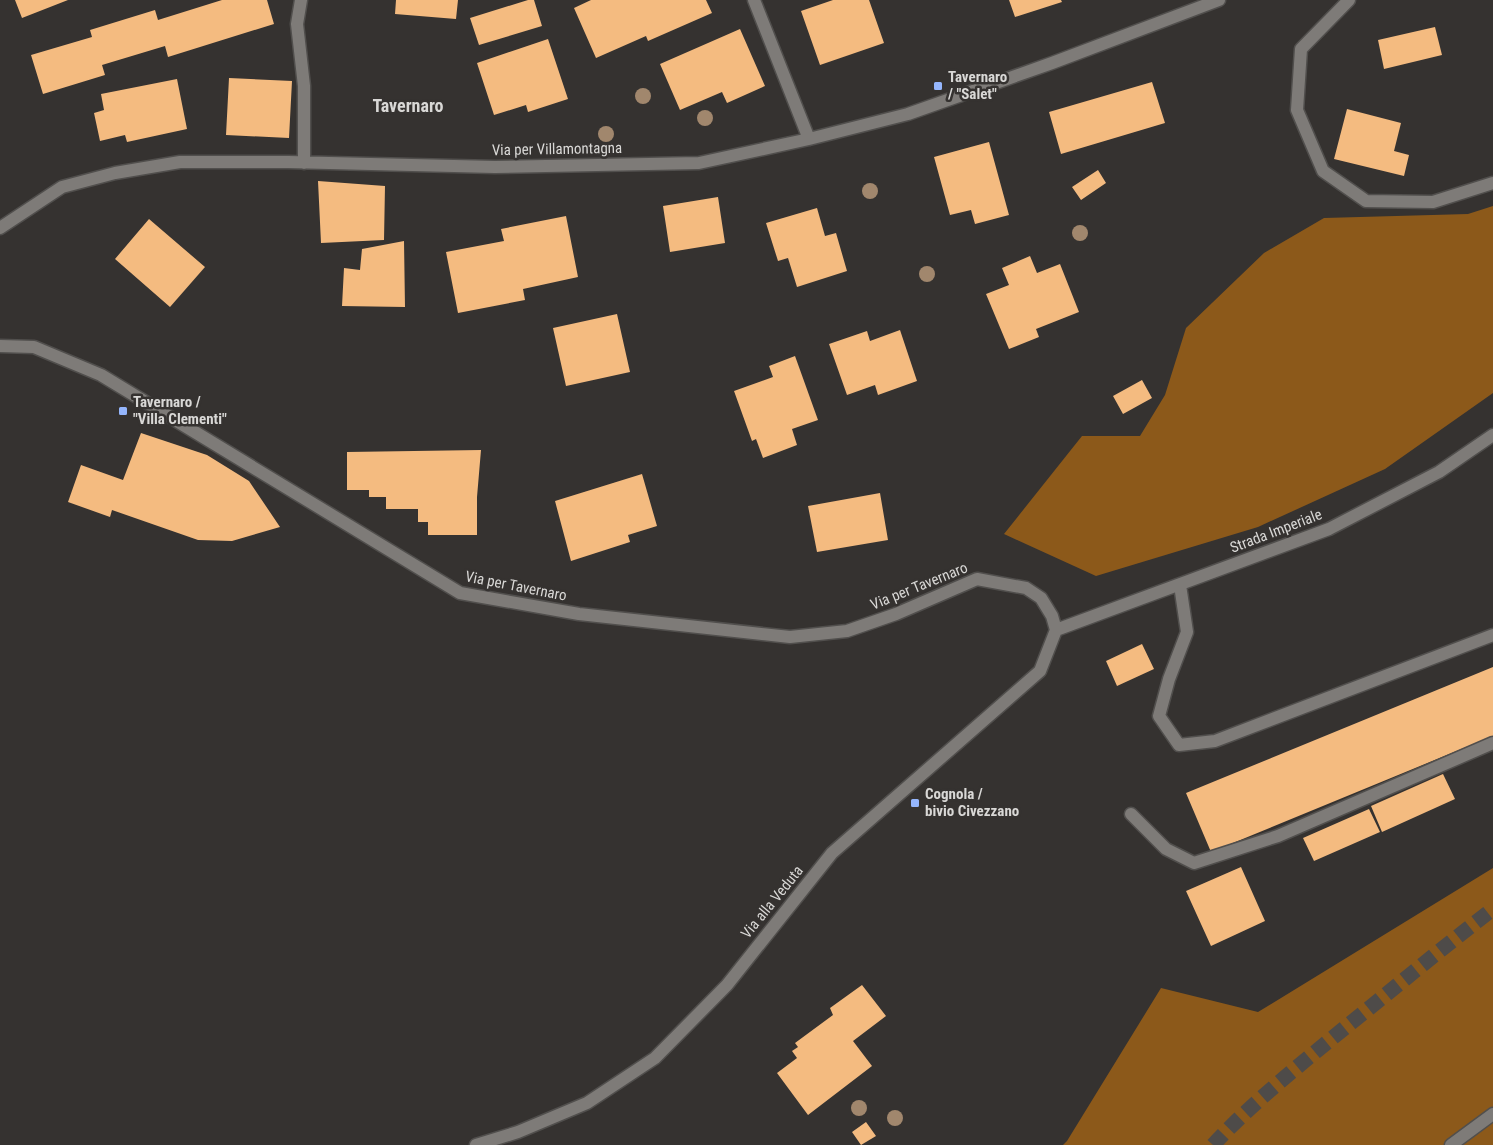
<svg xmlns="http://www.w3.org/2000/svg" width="1493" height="1145" font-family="'Roboto Condensed',sans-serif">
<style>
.forest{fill:#8c591a}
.building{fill:#f4bb80}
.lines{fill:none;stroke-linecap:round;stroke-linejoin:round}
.highway-tunnel{stroke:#4e4b49;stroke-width:15;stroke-dasharray:15 8;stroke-linecap:butt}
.minor-casing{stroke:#514f4d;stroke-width:15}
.minor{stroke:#7e7b78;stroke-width:12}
.tree{fill:#a1876d}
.poi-dot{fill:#95b6fd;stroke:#353230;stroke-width:2}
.labels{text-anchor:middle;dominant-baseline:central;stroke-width:5;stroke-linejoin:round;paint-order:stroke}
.poi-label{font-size:15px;font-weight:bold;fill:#d9d8d6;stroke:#353230;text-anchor:start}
.street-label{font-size:15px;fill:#d9d8d6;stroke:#353230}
.quarter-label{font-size:18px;font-weight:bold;fill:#d9d8d6;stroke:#353230}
</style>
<rect width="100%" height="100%" fill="#353230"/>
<path class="forest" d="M1493,206V393L1385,469L1258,527L1096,576L1004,534L1082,436H1140L1165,395L1186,328L1264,253L1324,218L1468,214Z
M1493,868V1145H1063L1067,1141L1161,988L1258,1012Z"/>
<path class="building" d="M15,0H68L22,18Z
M222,0H267L274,24L168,57L165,46L102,65L105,75L43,94L31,55L92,37L90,30L155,10L158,20Z
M396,0H458L456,19L395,14Z
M528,0H534L542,26L479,45L470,18Z
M591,0H706L712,13L648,41L646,36L596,58L574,8Z
M833,0H869L884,43L820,65L801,11Z
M1009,0H1061L1062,2L1015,17Z
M1435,27L1442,55L1384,69L1378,40Z
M740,29L765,86L727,103L722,92L680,110L660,64Z
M548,39L568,99L528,112L526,105L494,115L477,63Z
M229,78L292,81L289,138L226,135Z
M177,79L187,129L127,142L125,135L100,141L94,113L104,110L101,94Z
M1152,82L1165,123L1061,154L1049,112Z
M1347,109L1401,123L1394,151L1409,155L1404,176L1334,159Z
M989,142L1009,215L975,224L971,210L950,215L934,157Z
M1098,170L1106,183L1081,200L1072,187Z
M318,181L385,186L384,240L321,243Z
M718,197L725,243L670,252L663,206Z
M817,208L825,236L836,233L847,271L797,287L788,258L778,261L766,223Z
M566,216L578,277L523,289L525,300L458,313L446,252L504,241L501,229Z
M149,219L205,267L170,307L115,259Z
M404,241L405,307L342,306L344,268L360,270L362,249Z
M1030,256L1037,273L1060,264L1079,312L1036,329L1039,337L1009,349L986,294L1009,285L1002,268Z
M617,314L630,372L566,386L553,328Z
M900,330L917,381L878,395L875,385L847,395L829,344L867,331L870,341Z
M795,356L818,420L792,429L797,445L763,458L756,439L752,441L734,391L773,377L769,366Z
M1142,380L1152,398L1123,414L1113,396Z
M141,433L207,455L249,481L280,527L232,541L198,540L112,510L110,517L68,502L81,465L123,480Z
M481,450L477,497V535H428V522H418V509H386V497H369V490H347V452Z
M642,474L657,526L628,535L630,542L571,561L555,501Z
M880,493L888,540L817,552L808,506Z
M1142,644L1154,669L1117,686L1106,661Z
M1493,667V736L1211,852L1186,793Z
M1443,774L1455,799L1382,832L1371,806Z
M1369,809L1380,832L1314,861L1303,838Z
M1241,867L1265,921L1211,946L1186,891Z
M862,985L886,1016L853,1041L872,1066L808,1115L777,1073L797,1058L792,1051L798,1047L795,1043L833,1015L830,1008Z
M866,1122L876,1136L861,1145L852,1132Z"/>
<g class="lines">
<path class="highway-tunnel" d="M1213,1145C1253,1102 1302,1063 1347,1026C1396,987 1443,947 1493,909"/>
<defs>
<path id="minor" d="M301,0L297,24L304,86V163
M754,0L809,139
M1349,0L1301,49L1297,110L1323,171L1366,201L1433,202L1493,183
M0,228L62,187L115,173L180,162H288L495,167L699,163L809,139L908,114L1052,63L1219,0
M0,346L34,347L101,375L460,593L579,614L790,637L847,631L896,614L977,579L1026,588L1041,598L1052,616L1056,630
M1180,585L1187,632L1169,679L1159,716L1179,745L1215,741L1493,635
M1056,630L1329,529L1439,472L1493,435
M1131,814L1166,849L1194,863L1278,836L1493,743
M476,1145L518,1132L587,1103L655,1058L727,985L832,853L1040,671L1056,630
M1451,1145L1493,1114"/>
</defs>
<use href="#minor" class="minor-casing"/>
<use href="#minor" class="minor"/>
</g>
<g class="tree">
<circle cx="643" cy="96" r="8"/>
<circle cx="705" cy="118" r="8"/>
<circle cx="606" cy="134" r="8"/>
<circle cx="870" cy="191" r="8"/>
<circle cx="1080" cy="233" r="8"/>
<circle cx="927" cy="274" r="8"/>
<circle cx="859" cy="1108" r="8"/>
<circle cx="895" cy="1118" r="8"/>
</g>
<g class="poi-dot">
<rect x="933" y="81" width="10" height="10" rx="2.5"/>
<rect x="118" y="406" width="10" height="10" rx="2.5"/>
<rect x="910" y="798" width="10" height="10" rx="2.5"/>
</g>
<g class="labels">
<g class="poi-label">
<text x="948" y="77">Tavernaro<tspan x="948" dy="17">/ "Salet"</tspan></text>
<text x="133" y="402">Tavernaro /<tspan x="133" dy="17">"Villa Clementi"</tspan></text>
<text x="925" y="794">Cognola /<tspan x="925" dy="17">bivio Civezzano</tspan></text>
</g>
<g class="street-label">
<text transform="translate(557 149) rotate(-1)">Via per Villamontagna</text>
<text transform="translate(1276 531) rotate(-21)">Strada Imperiale</text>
<text transform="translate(516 586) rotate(11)">Via per Tavernaro</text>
<text transform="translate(919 586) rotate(-22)">Via per Tavernaro</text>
<text transform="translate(772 902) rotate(-51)">Via alla Veduta</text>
</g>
<g class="quarter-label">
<text x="408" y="105">Tavernaro</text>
</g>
</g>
</svg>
